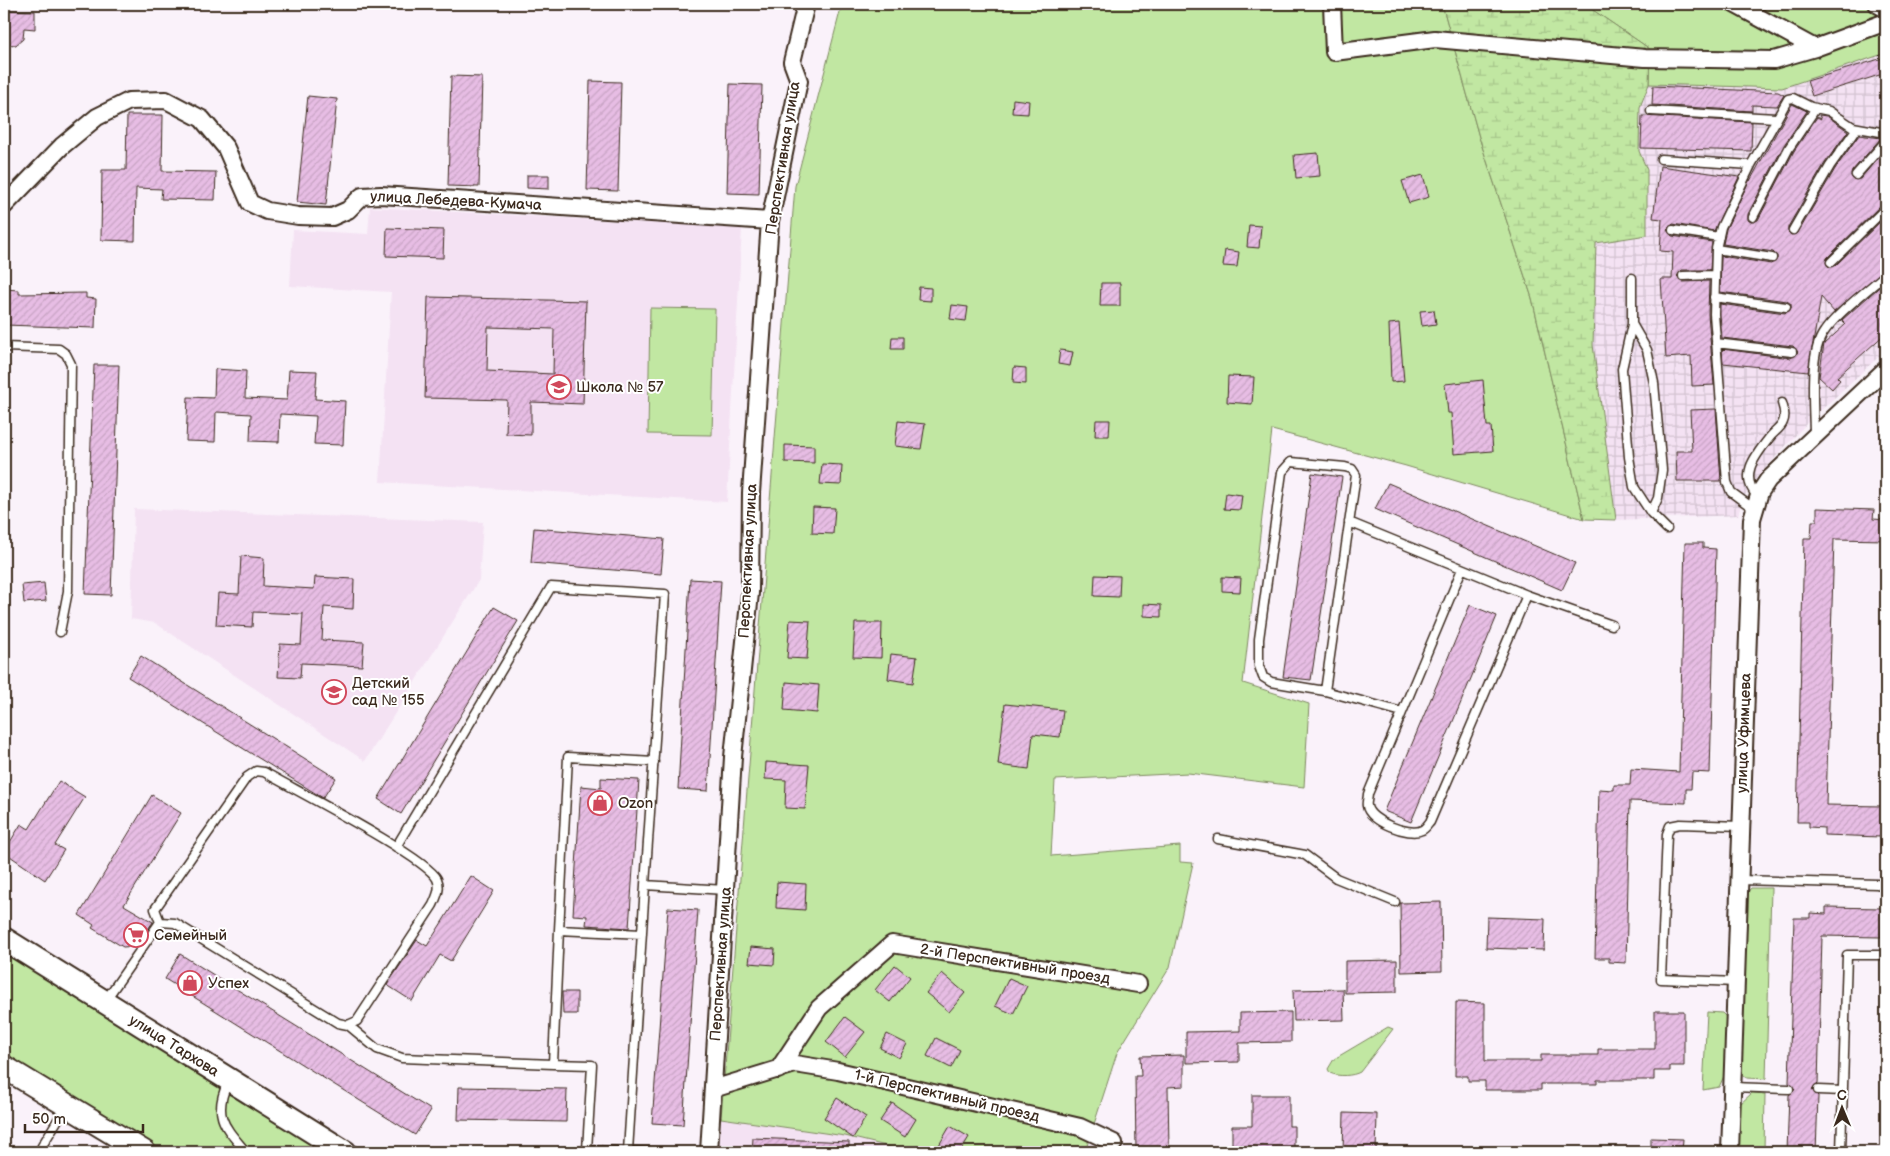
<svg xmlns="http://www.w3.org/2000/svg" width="1890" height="1156" font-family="'Balsamiq Sans',sans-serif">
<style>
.built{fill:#f4e2f3}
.industrial{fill:url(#industrial-grid)}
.green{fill:#c1e7a2;stroke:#7e8860}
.wetland{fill:url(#wetland-marsh);stroke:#7e8860}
.building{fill:url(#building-hatch);stroke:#3b2a1e;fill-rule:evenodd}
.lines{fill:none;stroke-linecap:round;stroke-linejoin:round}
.lane-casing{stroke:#3b2a1e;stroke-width:11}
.street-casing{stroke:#3b2a1e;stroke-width:20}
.secondary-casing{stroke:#3b2a1e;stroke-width:26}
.lane{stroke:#fff;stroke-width:8}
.street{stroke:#fff;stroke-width:16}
.secondary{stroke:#fff;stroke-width:22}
.labels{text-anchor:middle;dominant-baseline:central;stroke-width:4;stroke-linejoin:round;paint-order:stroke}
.street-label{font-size:15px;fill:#3b2a1e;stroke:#fff}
.poi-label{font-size:15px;fill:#3b2a1e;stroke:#fff;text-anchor:start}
</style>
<defs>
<pattern id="industrial-grid" width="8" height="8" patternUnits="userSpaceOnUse" patternTransform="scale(1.25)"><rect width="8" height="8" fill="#f4e2f3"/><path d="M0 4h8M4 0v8" fill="none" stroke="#d2c2d0"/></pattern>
<pattern id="wetland-marsh" width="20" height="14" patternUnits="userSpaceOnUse" patternTransform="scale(1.25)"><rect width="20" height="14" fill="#c1e7a2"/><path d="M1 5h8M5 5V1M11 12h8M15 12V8" fill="none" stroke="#a7c68b"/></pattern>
<pattern id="building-hatch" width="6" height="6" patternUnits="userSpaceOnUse" patternTransform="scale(1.25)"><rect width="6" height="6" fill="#e7bde4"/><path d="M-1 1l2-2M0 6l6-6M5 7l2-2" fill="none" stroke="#c7a3c3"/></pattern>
</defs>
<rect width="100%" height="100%" fill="#faf2fa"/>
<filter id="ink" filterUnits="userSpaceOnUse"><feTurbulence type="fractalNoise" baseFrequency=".02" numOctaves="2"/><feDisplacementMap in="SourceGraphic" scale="10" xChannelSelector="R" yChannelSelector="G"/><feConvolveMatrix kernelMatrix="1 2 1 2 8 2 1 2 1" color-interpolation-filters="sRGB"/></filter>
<g filter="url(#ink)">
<path class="built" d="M370,207L742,228L727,502L380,482L391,292L290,286L293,230L368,234Z
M134,509L483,522L479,580L365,761L155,623L131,619Z
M721,1118L845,1136L911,1152H719Z"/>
<path class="industrial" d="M1886,53V350L1806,424L1758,476L1743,498L1738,515L1616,520L1593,345L1596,243L1647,235V170L1639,151L1640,107L1649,84L1782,88Z"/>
<path class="green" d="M842,4H1442L1479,137L1532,298L1584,519L1406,466L1272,430L1243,683L1309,704L1304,787L1188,773L1055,780L1051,856L1180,846V862L1193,863L1170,967L1117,1053L1085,1152H911L845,1136L721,1118L795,186Z
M1584,4H1886V53L1782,88L1649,84L1650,49Z
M650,308L715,309L712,435L648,434Z
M1751,888H1771L1766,1079L1747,1078L1741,1075L1747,893Z
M4,952L323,1152H165L4,1055Z
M1707,1012L1722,1013L1726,1017L1724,1076L1719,1087L1703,1090Z
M1388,1027L1393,1029L1360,1072C1353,1076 1338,1077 1330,1073L1328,1069L1334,1059Z
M1752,1093L1765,1094L1764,1152H1739L1740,1104Z"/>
<path class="wetland" d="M1442,4H1584L1650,49L1649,84L1640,107L1639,151L1647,170V235L1596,243L1593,345L1616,520L1584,519L1532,298L1479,137Z"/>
<path class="building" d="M4,10L35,11V29L24,28L23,39L16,45L4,44Z
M1886,57V73L1812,96L1807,81Z
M451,76L482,77L479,187L448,186Z
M590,81L621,82L618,191L587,190Z
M730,84L762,85L759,194L727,193Z
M1653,86L1778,92L1784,95L1777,106L1752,105V111L1652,105Z
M308,96L337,99L326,205L297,202Z
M1013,99L1029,101L1028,114L1012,113Z
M1792,104L1807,111L1784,145L1748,214V220L1751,222L1758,220L1794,151L1817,117L1821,119L1819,115L1827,116L1848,131L1825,163L1788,227V232L1791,235L1798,233L1835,169L1859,135L1881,138L1852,171L1851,176L1853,179H1860L1886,149V202L1882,204L1827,258L1826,263L1829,267L1835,266L1886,216V269L1834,312L1821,297L1808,372L1723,363L1722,349L1791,358L1798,352L1793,346L1722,338L1720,314V304L1785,313L1791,308V304L1787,301L1720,292L1721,256L1771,264L1777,259V256L1773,252L1723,244L1726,229L1750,179V181Z
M127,115H163L162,171L216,172L215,200L161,199L162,189L136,188L135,241L101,240L102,170H126Z
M1642,116L1752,122L1751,151L1641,148Z
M1318,153L1320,176L1296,178L1294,155Z
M1660,166L1739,177L1714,231L1673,224L1667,230L1672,236L1712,242L1710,270H1682L1677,276L1683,282L1709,281L1708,314L1714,385L1692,386L1691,356L1666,358L1661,279H1672L1673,252L1660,251L1662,219L1653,218Z
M527,175H549V189L527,188Z
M1423,175L1429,197L1409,203L1402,181Z
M1249,225L1261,226L1259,248L1247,247Z
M387,228L444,230L443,258L386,256Z
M1225,250L1239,252L1237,267L1223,266Z
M1886,281V333L1837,377L1840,380L1832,389L1819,377L1824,344L1846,324L1842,320Z
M1101,283H1120V306H1100Z
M919,287L931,288V301L918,300Z
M4,289L19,290V294L86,293V298L96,299L95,328L4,325Z
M428,297L586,301L583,404L531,402V435L506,434L507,400L425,398ZM488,327L554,329L553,374L487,371Z
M952,305L968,307L966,321L950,319Z
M1434,310L1436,324L1422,326L1420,311Z
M1399,323L1404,381L1391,382L1389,324Z
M892,337H903V349H891Z
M1060,350L1073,352L1070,366L1058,364Z
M94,365H119L111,595L85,594Z
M1014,367L1026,368V384L1013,383Z
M215,369L246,371L245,398L287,400L289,370L317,371L315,399L345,401L343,445L314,444L316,416L280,414L279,442L250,441L251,414L216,412L215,442L186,441L188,397L214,398Z
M1228,376L1254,377L1252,404L1227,402Z
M1483,380L1487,426H1491L1493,451L1454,454L1451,413H1448L1445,384Z
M1716,409L1721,481H1677L1676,451H1692L1690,410Z
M1096,420H1110L1109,436H1095Z
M898,421L925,424L921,449L895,446Z
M785,445L814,446V463L785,462Z
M822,464L842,465L841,485L820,484Z
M1312,473L1342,477L1311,680L1283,677Z
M1388,483L1575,563L1562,590L1375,509Z
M1226,493L1242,495L1240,510L1224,509Z
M813,507L835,508L833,534L812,533Z
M1817,508L1874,510L1873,519L1886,520V540L1834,539L1826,805L1882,806L1881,837L1824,835V828L1809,827V822H1797L1804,538H1811L1812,521H1817Z
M534,528L664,539L661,574L531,563Z
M1685,543H1703V548L1716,549L1710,773L1692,772L1691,789H1686V803L1630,801L1626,963L1609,962V958H1595L1599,789L1614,790V785H1630L1631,769L1679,772Z
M241,556L264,558L263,586L314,589L315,577L354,579L353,609L324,607L322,640L364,642L362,666L301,663L300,678L278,677L280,644L301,645L303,614L253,612L252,627L216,625L218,593L239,594Z
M1095,575L1120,576L1119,597L1094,596Z
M1222,577L1241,578L1240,592L1222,591Z
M690,579L721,581L708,791L678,789Z
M44,583L46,601L24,603L22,585Z
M1144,604L1161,605V617L1144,616Z
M1470,605L1497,616L1411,822L1384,811Z
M494,607L518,621L401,814L378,799Z
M790,620L810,621L807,659L787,658Z
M855,623H882L881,658L853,657Z
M891,654L917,657L913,683L888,679Z
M141,656L336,778L323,798L128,677Z
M786,682L819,685L817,713L784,710Z
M1005,704L1063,710L1060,737L1033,734L1029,769L998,765Z
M766,762L809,765L805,809L785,808L786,780L765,779Z
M601,778L639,780L629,928L586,925L587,916L573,915L581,786L601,788Z
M59,781L85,797L55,845L64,850L45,880L4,852L21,824L29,829Z
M152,795L181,813L124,905L153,922L136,946L123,947L92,928L94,925L79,915Z
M471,876L494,891L451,961L440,955L412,1001L387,985L417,940L427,946Z
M777,882L806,884L805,910L776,908Z
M1441,902L1442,971L1401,972L1400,903Z
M1826,907L1882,908L1881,937L1822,936L1818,1084L1812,1090L1818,1096L1816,1152H1787L1789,1095L1793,1092L1795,1089L1789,1083L1794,918H1810V913L1826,914Z
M668,908L698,910L683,1125L652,1123Z
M1487,917L1545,919L1544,950L1486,948Z
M751,947L775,949L774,965L749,963Z
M180,954L431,1110L415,1135L165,979Z
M1397,960V992L1345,993V961Z
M895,965L910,977L890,1002L875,990Z
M942,973L965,993L949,1012L926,993Z
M1009,978L1027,986L1013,1014L995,1006Z
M1343,989L1344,1020L1294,1021L1293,990Z
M562,992H577V1014H563Z
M1456,1002L1485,1003V1061H1541V1055H1598V1049H1655V1011H1684V1066H1670V1071H1654V1080H1597V1084H1541V1090H1485V1081H1468V1076H1455Z
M1291,1012V1042L1239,1043V1062L1186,1063V1032L1240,1031V1013Z
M845,1017L865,1032L845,1057L826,1042Z
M887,1034L907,1044L899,1058L880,1048Z
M936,1038L960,1050L951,1068L927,1056Z
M1184,1055V1086L1168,1087L1169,1152H1136L1135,1076H1141L1140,1056Z
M459,1087L567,1089L566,1122L458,1120Z
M1252,1095H1289V1126H1294V1152H1232V1126H1252Z
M837,1098L866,1117L853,1138L824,1118Z
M892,1103L916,1119L905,1137L880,1121Z
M1344,1113L1377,1114L1376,1152H1343Z
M950,1126L969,1137L960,1152H947L938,1147Z
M753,1138L849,1142V1152H752Z
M1651,1138L1683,1139L1682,1152H1651Z"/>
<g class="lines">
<defs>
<path id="lane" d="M1651,111L1776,118
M1661,159L1751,165
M1856,175L1886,141
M1753,217L1789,148L1816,108
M1673,230L1719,237
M1793,230L1830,166L1857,128
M1716,249L1772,258
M1831,262L1886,208
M1683,276L1714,275
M1632,278V324L1622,369L1629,457L1634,487L1651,513L1667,529
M1714,297L1786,307
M1632,324L1647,350L1654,383L1662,470L1658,498L1651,513
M1716,343L1792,352
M4,347L59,349L66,354L71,364L68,591L60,632
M1814,436C1814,409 1808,354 1824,332C1837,313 1868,290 1886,274
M1291,462L1345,467L1352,469L1356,475L1325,691L1271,682L1263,677L1259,666V639L1282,472Z
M1758,497C1738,476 1755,456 1770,437C1774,432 1781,428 1783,422C1786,416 1784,409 1782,403
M1754,509L1731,492L1727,482L1714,314L1716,249L1721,227L1751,165L1788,99L1793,98L1811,107L1829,111L1853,127L1886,133
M1349,522L1527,595L1612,625
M1462,569L1368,794C1368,798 1366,803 1367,806C1369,821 1409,837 1422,830C1425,829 1428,824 1430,822L1527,595
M1325,691L1402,712
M1218,839L1305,855L1336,878L1395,902
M396,847L551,587L665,594L645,885L725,890
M1739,880L1877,884L1886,887
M642,934L559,930L568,757L654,762
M1736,982L1661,979L1667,834L1670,826L1680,824L1741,826
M105,1001L160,922L155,909L247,777L256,771L264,772C293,789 426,857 437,879C441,888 437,896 433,905L357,1021L348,1025L338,1023L175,923L160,922
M348,1025L377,1049L402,1058L553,1064L559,930
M553,1064L592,1065L587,1150L655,1152
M228,1082C212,1116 225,1127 246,1152
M1733,1087L1789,1089
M1818,1090L1843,1091
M628,1151L645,885
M40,1152L42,1146L65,1108
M1841,1152L1847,955H1886"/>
<path id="street" d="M1332,4L1334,52L1435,39L1645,58L1774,60L1815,48L1886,22
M1734,4L1815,48
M1877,4L1886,9
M4,206L62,146L97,117L129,101L166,100L202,119L226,148L250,203L267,211L298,216L332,217L348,210L362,196L381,195L770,221
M778,1070L819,1008L892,944L1138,984
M713,1089L795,1064L838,1071L1080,1127L1114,1143
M709,1152L733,757L750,593L751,493L770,221L799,81L792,62L806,4
M1730,1152L1752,519L1760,492L1768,480L1886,369"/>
<path id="secondary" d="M4,939L345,1152
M4,1067L144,1152"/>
</defs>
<use href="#lane" class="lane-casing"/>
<use href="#street" class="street-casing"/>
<use href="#secondary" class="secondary-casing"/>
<use href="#lane" class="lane"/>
<use href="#street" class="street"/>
<use href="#secondary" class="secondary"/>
</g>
</g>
<defs>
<symbol id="school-ring" viewBox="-11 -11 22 22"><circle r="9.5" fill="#fff" stroke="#d1495b" stroke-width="1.5"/><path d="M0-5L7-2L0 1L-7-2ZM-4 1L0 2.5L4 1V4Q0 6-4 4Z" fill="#d1495b"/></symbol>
<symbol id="shop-ring" viewBox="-11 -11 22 22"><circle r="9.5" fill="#fff" stroke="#d1495b" stroke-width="1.5"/><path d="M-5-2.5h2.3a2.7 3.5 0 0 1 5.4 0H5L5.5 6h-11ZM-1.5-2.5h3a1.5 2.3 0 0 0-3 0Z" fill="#d1495b"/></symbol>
<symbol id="supermarket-ring" viewBox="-11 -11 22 22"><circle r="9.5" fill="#fff" stroke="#d1495b" stroke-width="1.5"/><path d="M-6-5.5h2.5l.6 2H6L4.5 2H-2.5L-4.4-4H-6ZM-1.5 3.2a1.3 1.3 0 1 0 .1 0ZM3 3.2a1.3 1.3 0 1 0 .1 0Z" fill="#d1495b"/></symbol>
</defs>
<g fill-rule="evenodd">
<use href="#school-ring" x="545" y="373" width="28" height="28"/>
<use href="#school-ring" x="320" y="678" width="28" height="28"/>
<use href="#shop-ring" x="586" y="789" width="28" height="28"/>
<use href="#supermarket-ring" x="122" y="921" width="28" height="28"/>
<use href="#shop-ring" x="176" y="969" width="28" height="28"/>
</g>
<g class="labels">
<g class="street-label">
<text transform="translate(783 158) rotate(-81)">Перспективная улица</text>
<text transform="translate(456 201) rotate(3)">улица Лебедева-Кумача</text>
<text transform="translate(748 561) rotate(-87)">Перспективная улица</text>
<text transform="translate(1744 733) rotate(-88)">улица Уфимцева</text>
<text transform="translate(721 964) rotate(-86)">Перспективная улица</text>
<text transform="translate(1015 964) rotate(9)">2-й Перспективный проезд</text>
<text transform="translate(174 1046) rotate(32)">улица Тархова</text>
<text transform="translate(947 1096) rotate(13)">1-й Перспективный проезд</text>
</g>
<g class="poi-label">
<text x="576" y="387">Школа № 57</text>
<text x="352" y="683">Детский<tspan x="352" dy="17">сад № 155</tspan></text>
<text x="618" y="803">Ozon</text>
<text x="154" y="935">Семейный</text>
<text x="208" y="983">Успех</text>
</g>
</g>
<rect width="1890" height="1156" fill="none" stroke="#fff" stroke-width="20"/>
<rect x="10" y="10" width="1870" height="1136" fill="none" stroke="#3b2a1e" stroke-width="2" filter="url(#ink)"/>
<g transform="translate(1842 1108) rotate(359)" stroke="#ffffff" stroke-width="4" paint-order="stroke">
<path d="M0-4L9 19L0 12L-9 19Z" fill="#3b2a1e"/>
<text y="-8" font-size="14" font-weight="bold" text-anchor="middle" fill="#3b2a1e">С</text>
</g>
<path d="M25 1124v8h118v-8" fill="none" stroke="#3b2a1e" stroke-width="2.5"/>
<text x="32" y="1124" font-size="15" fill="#3b2a1e" stroke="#ffffff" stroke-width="4" paint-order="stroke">50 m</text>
</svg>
